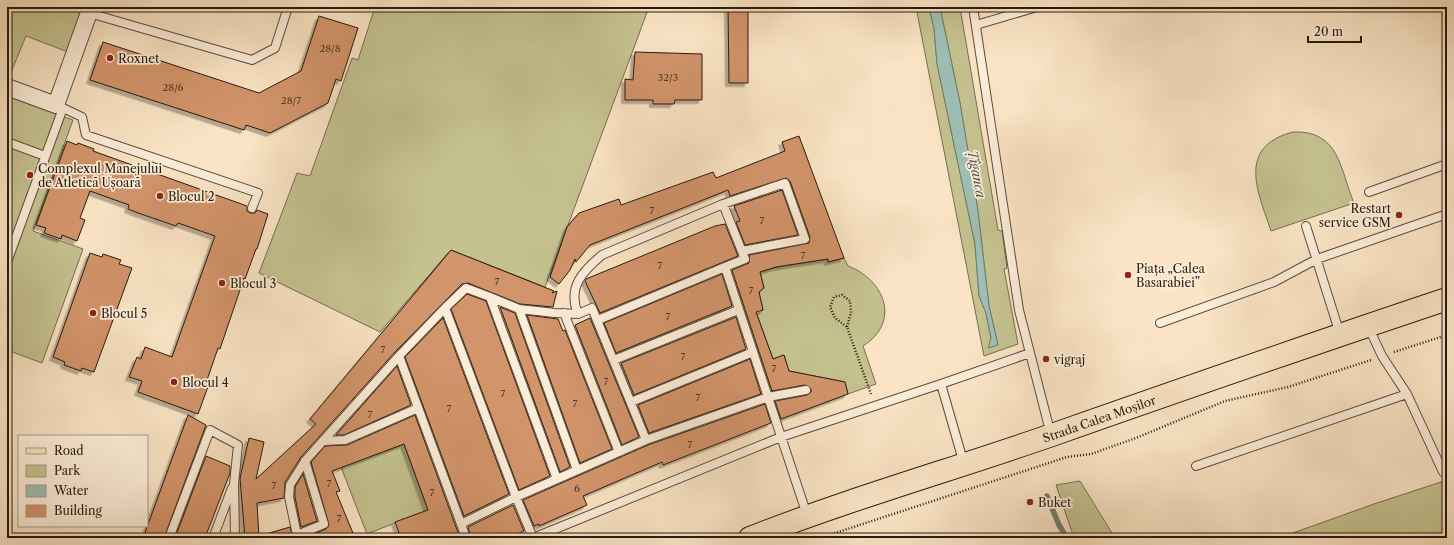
<svg xmlns="http://www.w3.org/2000/svg" width="1454" height="545" font-family="'Libre Caslon Text',serif">
<style>
.green{fill:#c5c290;stroke:#766e4f}
.water{fill:#9ebfb4;stroke:#6f7d72}
.lines{fill:none;stroke-linecap:round;stroke-linejoin:round}
.stream{stroke:#6f7d72;stroke-width:5.5}
.building{fill:#d2946b;stroke:#281a0e;filter:url(#shadow)}
.service-casing{stroke:#5c4c3c;stroke-width:10}
.minor-casing{stroke:#5c4c3c;stroke-width:18}
.primary-casing{stroke:#281a0e;stroke-width:24}
.path{stroke:#281a0e;stroke-width:2.5;stroke-dasharray:1 2;stroke-linecap:butt}
.service{stroke:#fcedd9;stroke-width:8}
.minor{stroke:#fcedd9;stroke-width:16}
.primary{stroke:#fae4c5;stroke-width:22}
.poi-dot{fill:#8f2418;stroke:#fcedd9;stroke-width:1.5}
.labels{text-anchor:middle;dominant-baseline:central;stroke-width:3.5;stroke-linejoin:round;paint-order:stroke}
.number-label{font-size:10px;fill:#523825}
.poi-label{font-size:12px;fill:#281a0e;stroke:#fcedd9;text-anchor:start}
.street-label{font-size:12px;fill:#281a0e;stroke:#fcedd9}
.water-label{font-size:13px;font-style:italic;fill:#515448;stroke:#fcedd9}
</style>
<defs>
<filter id="shadow"><feDropShadow dx="-3.5" dy="3.5" stdDeviation="0" flood-color="#0004"/></filter>
</defs>
<rect width="100%" height="100%" fill="#fae4c5"/>
<filter id="stains"><feTurbulence type="fractalNoise" baseFrequency=".005" numOctaves="4"/><feColorMatrix values="0 0 0 0 .2 0 0 0 0 .09 0 0 0 0 .02 0 0 0 .5 -.17"/></filter>
<radialGradient id="worn" r=".72"><stop offset=".6" stop-color="#630" stop-opacity="0"/><stop offset="1" stop-color="#630" stop-opacity=".3"/></radialGradient>
<path class="green" d="M13,7H42L48,9L49,7H85L68,52L26,36L7,82V21Z
M375,7H649L545,287L451,250L380,332L259,273L297,173L310,176L352,58L358,60Z
M916,7H929L934,28L937,64L975,244L979,296L986,313L991,338L989,347L998,345L989,306L978,211L960,103L940,7H960L998,230L1002,231L1007,268L1004,269L1018,344L984,356Z
M7,96L73,120L33,231L83,249L42,363L7,350Z
M1293,132C1340,130 1340,170 1354,203L1271,231C1258,192 1236,147 1293,132Z
M844,258L848,266C885,280 901,322 863,346L876,384L848,394L845,382L779,369L787,366L784,355L773,359L757,315L763,310L759,292L764,288L760,272L777,267L828,259V262Z
M404,444L428,510L367,534L341,467Z
M1447,480V538H1279L1374,504Z
M1080,481L1115,538H1074L1056,485Z"/>
<path class="water" d="M929,7H940L960,103L978,211L989,306L998,345L988,348L991,338L986,313L979,296L975,244L937,64L934,28Z"/>
<g class="lines">
<path class="stream" d="M1047,496L1059,525L1067,538"/>
</g>
<path class="building" d="M728,7H748V83H729Z
M319,16L358,28L341,81L336,79L328,103L270,133L246,125L244,130L90,80L103,42L259,93L301,71Z
M635,52L702,54V100H675L674,104H653V100H625V79L633,80Z
M799,136L844,258L828,262V259L776,267L760,272L764,288L759,292L763,310L756,312L773,359L784,355L789,371L845,382L848,394L781,419L775,401L807,395L811,392V389L805,385L772,391L732,270L749,263V255L809,243L810,237L790,181L786,178L730,196L728,190L590,245L576,262L575,259L570,270L559,284L550,277L567,227L579,213L619,199L621,205L713,172L716,178L785,151L782,142Z
M67,141L77,145L78,143L94,149L93,151L247,206V211L250,213H255L257,210L268,214L257,249H256L245,279L244,278L220,349L218,348L206,383L209,384L198,414L138,392L142,381L129,377L137,357L141,359L145,347L172,357L215,236L178,223L176,226L138,213L128,209L129,205L90,191L80,218L85,220L77,241L62,235L61,239L44,233L46,228L36,225Z
M782,190L798,235L745,245L736,222L740,221L734,206Z
M725,224L738,256L600,313L585,281L586,279L715,226Z
M451,250L554,291L552,293L557,291L553,307L520,304L468,283L462,284L395,352L301,457L285,482L284,498L257,503L259,538H245L240,478L249,438L264,442L256,479L316,424L310,419Z
M90,253L102,257L103,254L121,260L119,264L132,268L94,372L82,368L81,371L64,365L65,362L53,357Z
M722,274L732,306L616,353L604,323Z
M467,294L486,301L550,476L519,490L451,309Z
M500,307L515,313L570,467L560,472Z
M527,315L558,319L563,331L565,330L612,449L580,463Z
M736,317L746,349L634,395L621,363Z
M443,318L509,494L464,516L405,357Z
M590,318L639,437L622,445L575,325Z
M750,359L761,394L649,433L638,405Z
M397,366L411,405L344,435H336Z
M765,404L771,423L663,465L662,462L583,496L587,505L539,526V524L534,526L523,500L648,445Z
M188,415L206,425L164,538H143Z
M415,415L460,538H401L395,522L428,510L404,444L332,471L340,491L336,492L355,538H304L326,529L329,525L311,462L325,446L347,445Z
M206,456L230,466V473L205,538H175Z
M303,474L317,521L301,527L295,497V487Z
M513,505L524,531L508,538H471L468,527Z
M290,527L293,538H266V534Z"/>
<g class="lines">
<defs>
<path id="service" d="M367,7H368
M973,7L1019,310L1051,435
M89,13L252,60L275,48L288,7
M976,25L1037,7
M63,108L82,117L86,135L258,193L252,208
M7,142L45,156
M1369,192L1447,164
M723,204L745,259L725,267L807,515
M1306,226L1340,334
M7,262L63,108L58,106
M490,297L519,309L555,313L578,314
M445,308L466,288L490,297L557,479
M519,309L577,470
M564,313L619,452
M598,320L725,267
M1160,323L1274,282L1317,259L1447,214
M1368,326L1382,356L1407,394L1443,472L1447,471
M614,360L738,310
M941,384L1030,353
M631,402L753,352
M646,440L592,308L578,314C567,287 583,271 602,255L723,204L785,183L805,239L742,251
M324,441L345,440L418,408
M305,461L324,524L297,535L289,497L290,485L305,461L399,356
M1196,466L1407,394
M461,524L466,538
M169,538L210,430L238,445L234,484L235,538
M213,538L232,488
M533,538L516,497L461,524L399,356L445,308L516,497L646,440L768,397L806,390
M533,538L781,437L941,384L964,464"/>
<path id="minor" d="M7,87L56,105L91,7"/>
<g id="primary">
<path id="s1" d="M750,538C849,499 951,470 1052,435C1183,389 1315,343 1447,299"/>
</g>
</defs>
<use href="#service" class="service-casing"/>
<use href="#minor" class="minor-casing"/>
<use href="#primary" class="primary-casing"/>
<path class="path" d="M847,327L851,312L850,301L842,295L834,297L830,307L835,318L847,327L871,394
M1394,352L1447,335
M820,538L1067,457L1091,454L1136,438L1225,401L1288,387L1371,360"/>
<use href="#service" class="service"/>
<use href="#minor" class="minor"/>
<use href="#primary" class="primary"/>
</g>
<g class="poi-dot">
<circle cx="110" cy="58" r="4"/>
<circle cx="30" cy="175" r="4"/>
<circle cx="160" cy="196" r="4"/>
<circle cx="1399" cy="215" r="4"/>
<circle cx="1128" cy="275" r="4"/>
<circle cx="222" cy="283" r="4"/>
<circle cx="93" cy="313" r="4"/>
<circle cx="1046" cy="359" r="4"/>
<circle cx="174" cy="382" r="4"/>
<circle cx="1030" cy="502" r="4"/>
</g>
<g class="labels">
<g class="number-label">
<text x="330" y="48">28/8</text>
<text x="668" y="77">32/3</text>
<text x="173" y="87">28/6</text>
<text x="291" y="100">28/7</text>
<text x="652" y="210">7</text>
<text x="762" y="220">7</text>
<text x="803" y="255">7</text>
<text x="660" y="265">7</text>
<text x="497" y="281">7</text>
<text x="751" y="290">7</text>
<text x="668" y="316">7</text>
<text x="383" y="349">7</text>
<text x="683" y="356">7</text>
<text x="774" y="368">7</text>
<text x="606" y="381">7</text>
<text x="503" y="393">7</text>
<text x="698" y="397">7</text>
<text x="575" y="403">7</text>
<text x="449" y="408">7</text>
<text x="370" y="414">7</text>
<text x="690" y="444">7</text>
<text x="329" y="483">7</text>
<text x="274" y="485">7</text>
<text x="577" y="488">6</text>
<text x="432" y="492">7</text>
<text x="339" y="518">7</text>
</g>
<g class="poi-label">
<text x="118" y="58">Roxnet</text>
<text x="38" y="168">Complexul Manejului<tspan x="38" dy="14">de Atletică Ușoară</tspan></text>
<text x="168" y="196">Blocul 2</text>
<text x="1391" y="208" text-anchor="end">Restart<tspan x="1391" dy="14">service GSM</tspan></text>
<text x="1136" y="268">Piața „Calea<tspan x="1136" dy="14">Basarabiei”</tspan></text>
<text x="230" y="283">Blocul 3</text>
<text x="101" y="313">Blocul 5</text>
<text x="1054" y="359">vigraj</text>
<text x="182" y="382">Blocul 4</text>
<text x="1038" y="502">Buket</text>
</g>
<g class="street-label">
<text stroke="none"><textPath href="#s1" startOffset="369">Strada Calea Moșilor</textPath></text>
</g>
<g class="water-label">
<text transform="translate(977 174) rotate(79)">Țîganca</text>
</g>
</g>
<rect width="1454" height="545" fill="none" stroke="#fae4c5" stroke-width="24"/>
<rect x="8" y="8" width="1438" height="529" fill="none" stroke="#281a0e" stroke-width="2"/>
<rect x="12" y="12" width="1430" height="521" fill="none" stroke="#281a0e"/>
<rect x="18" y="435" width="130" height="92" fill="#fcedd9" stroke="#a79988"/>
<rect x="26" y="448" width="20" height="6" fill="#fae4c5" stroke="#a79988"/>
<text x="54" y="455" font-size="12" fill="#281a0e">Road</text>
<rect x="26" y="465" width="20" height="12" fill="#c5c290" stroke="#a79988"/>
<text x="54" y="475" font-size="12" fill="#281a0e">Park</text>
<rect x="26" y="485" width="20" height="12" fill="#9ebfb4" stroke="#a79988"/>
<text x="54" y="495" font-size="12" fill="#281a0e">Water</text>
<rect x="26" y="505" width="20" height="12" fill="#d2946b" stroke="#a79988"/>
<text x="54" y="515" font-size="12" fill="#281a0e">Building</text>
<path d="M1308 36v6h53v-6" fill="none" stroke="#281a0e" stroke-width="2"/>
<text x="1314" y="36" font-size="12" fill="#281a0e" stroke="#fcedd9" stroke-width="3" paint-order="stroke">20 m</text>
<rect width="100%" height="100%" filter="url(#stains)"/>
<rect width="100%" height="100%" fill="url(#worn)"/>
</svg>
